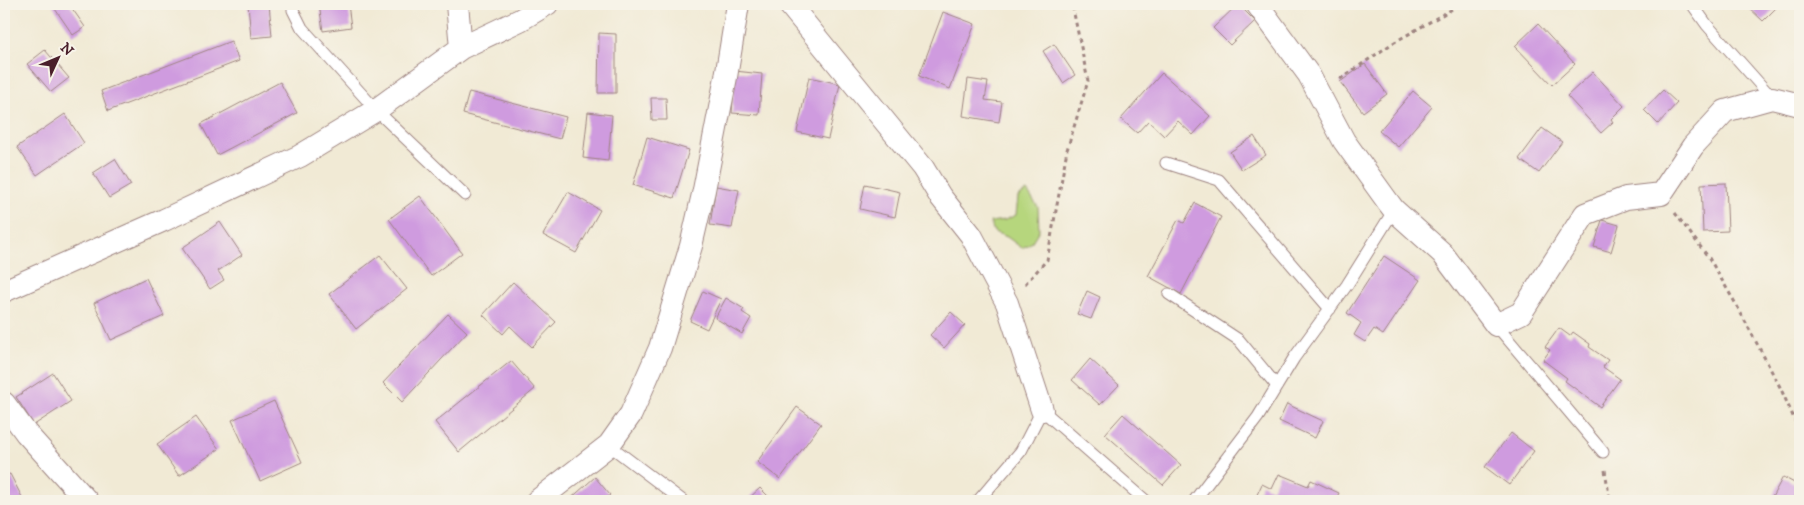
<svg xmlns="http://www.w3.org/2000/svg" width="1804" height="505" font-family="'IM FELL DW Pica',serif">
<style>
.green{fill:#b6d67d;stroke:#807a54}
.building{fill:#cf9bdf}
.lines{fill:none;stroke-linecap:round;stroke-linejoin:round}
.lane-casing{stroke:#9e8480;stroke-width:13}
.street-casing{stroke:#9e8480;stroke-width:24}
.path{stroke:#9e8480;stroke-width:3;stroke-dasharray:4 4;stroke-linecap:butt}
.lane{stroke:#fff;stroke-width:11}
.street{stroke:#fff;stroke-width:22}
</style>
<rect width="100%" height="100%" fill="#f7f3e8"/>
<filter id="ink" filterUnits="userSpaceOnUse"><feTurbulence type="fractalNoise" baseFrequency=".02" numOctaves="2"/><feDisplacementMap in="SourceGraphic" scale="10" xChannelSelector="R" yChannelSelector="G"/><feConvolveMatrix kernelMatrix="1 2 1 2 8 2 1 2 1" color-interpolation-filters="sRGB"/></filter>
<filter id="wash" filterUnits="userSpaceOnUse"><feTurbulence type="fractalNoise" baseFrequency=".0096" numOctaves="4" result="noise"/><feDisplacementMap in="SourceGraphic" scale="20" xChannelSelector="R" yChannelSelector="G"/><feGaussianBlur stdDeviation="1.12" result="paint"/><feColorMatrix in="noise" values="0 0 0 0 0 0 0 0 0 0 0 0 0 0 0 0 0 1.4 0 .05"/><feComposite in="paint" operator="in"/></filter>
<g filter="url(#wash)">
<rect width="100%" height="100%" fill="#f1ead5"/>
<path class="green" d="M1027,191L1038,207L1039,230L1031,243L1022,248L1007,237L994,232L990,222L1005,220L1016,215L1018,197Z"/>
<g id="blocks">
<path class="building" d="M57,4H69L85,27L73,35L53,6Z
M248,4H269L272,36L251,38Z
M319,4H348L351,27L323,31Z
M1238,4L1255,21L1230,45L1213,28Z
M1745,4H1780L1763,21Z
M943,12L975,24L950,89L919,76Z
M1538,24L1575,64L1552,85L1515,46Z
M599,33L616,34V93H598Z
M231,41L239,61L108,111L101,91Z
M1054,44L1075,75L1063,83L1043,51Z
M45,50L69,78L51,92L27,64Z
M1365,64L1387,94L1363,112L1340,82Z
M735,71L762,74L759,115L732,113Z
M1593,72L1624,106L1611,119L1613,122L1601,133L1567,96Z
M1162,73L1210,116L1193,135L1178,121L1164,136L1148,121L1137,133L1121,119Z
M809,77L840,84L828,139L797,132Z
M968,79L988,82L985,100L1002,102L999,122L963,116Z
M280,82L297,113L217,155L201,124Z
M1663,90L1677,103L1658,124L1644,110Z
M1413,91L1432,107L1398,147L1379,131Z
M469,92L566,117L560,139L463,114Z
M651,98H666L667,120H652Z
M588,112L612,115L608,161L583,158Z
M65,114L84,143L37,175L17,147Z
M1542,128L1562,142L1539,173L1519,159Z
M1254,136L1266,155L1242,170L1230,152Z
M647,137L689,150L674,198L633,185Z
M115,159L131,185L109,198L93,173Z
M1726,183L1728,231L1703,232L1701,184Z
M865,184L900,192L895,217L860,209Z
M716,186L739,190L732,228L710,225Z
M568,192L600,210L576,253L543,235Z
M420,196L462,253L431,276L389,219Z
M1195,203L1221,217L1181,294L1148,276L1178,220L1184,223Z
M1602,220L1619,225L1611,252L1594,247Z
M220,222L242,255L218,271L224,280L210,289L182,248Z
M380,255L407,289L356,329L329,294Z
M1384,256L1420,280L1383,335L1374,329L1365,342L1354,335L1361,323L1347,313Z
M146,278L164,316L111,340L94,303Z
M513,282L556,322L532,347L510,326L503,334L483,315Z
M703,291L721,299L707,329L690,321Z
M1087,291L1100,297L1091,319L1077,314Z
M726,298L744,309L742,312L751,318L742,334L715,318Z
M951,312L965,325L944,348L930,335Z
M448,314L467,332L402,402L383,383Z
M1559,328L1570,336L1573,332L1590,344L1589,347L1608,360L1603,367L1620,379L1600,407L1565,381L1567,378L1543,360L1550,350L1545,347Z
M1090,359L1119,385L1100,405L1072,380Z
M511,361L535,389L459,452L435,422Z
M53,373L71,401L34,425L16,397Z
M274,401L302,462L260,481L232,420Z
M1287,404L1323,421L1315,438L1279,421Z
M797,407L821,424L780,479L757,462Z
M1123,414L1181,465L1163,485L1105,434Z
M196,417L219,449L179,476L157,444Z
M1511,433L1534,451L1509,485L1485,467Z
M10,474L24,501H4V476Z
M1279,474L1308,486L1311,480L1339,493L1335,501H1254L1262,484L1272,489Z
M595,477L610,495L603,501H568Z
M1783,477L1800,486L1793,501H1770Z
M760,488L773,501H746Z"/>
</g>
</g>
<g filter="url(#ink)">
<use href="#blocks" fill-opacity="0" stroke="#9e8480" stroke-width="1"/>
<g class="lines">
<defs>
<path id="lane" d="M1692,4L1707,25L1772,98
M293,10L302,28L376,110L465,195
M1166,163L1219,180L1330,309
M1169,294L1239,340L1277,386
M1496,325L1603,452
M609,445L683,501
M978,501L1021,451L1042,410L1146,501
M1194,501L1258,417L1294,358L1347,285L1394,210"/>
<path id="street" d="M457,4L461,48
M789,4L923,168L940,196L971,235L1007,303L1042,410
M1257,4L1309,75L1344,141L1388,202L1394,210L1442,253L1496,325L1521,313L1585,214L1626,198L1661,194L1693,146L1725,111L1772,98L1800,105
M4,291L164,220L300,156L376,110L461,48L520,20L547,4
M4,403L26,433L87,501
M537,501L609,445L631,414L660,348L691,246L704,190L726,77L738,4"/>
</defs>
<use href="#lane" class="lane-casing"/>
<use href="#street" class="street-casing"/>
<path class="path" d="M1340,79L1393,43L1461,4
M1675,213L1709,258L1737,306L1780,387L1800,432
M1025,284L1047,260L1067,150L1088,81L1072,4
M1605,470L1610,501"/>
<use href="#lane" class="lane"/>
<use href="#street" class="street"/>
</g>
</g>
<rect width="1804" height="505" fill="none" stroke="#f7f3e8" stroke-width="20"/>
<g transform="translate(58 58) rotate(46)" stroke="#f7f3e8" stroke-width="4" paint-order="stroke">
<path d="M0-4L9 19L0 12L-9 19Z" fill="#4a1f2b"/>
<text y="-8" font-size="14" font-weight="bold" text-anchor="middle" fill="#4a1f2b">N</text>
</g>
</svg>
